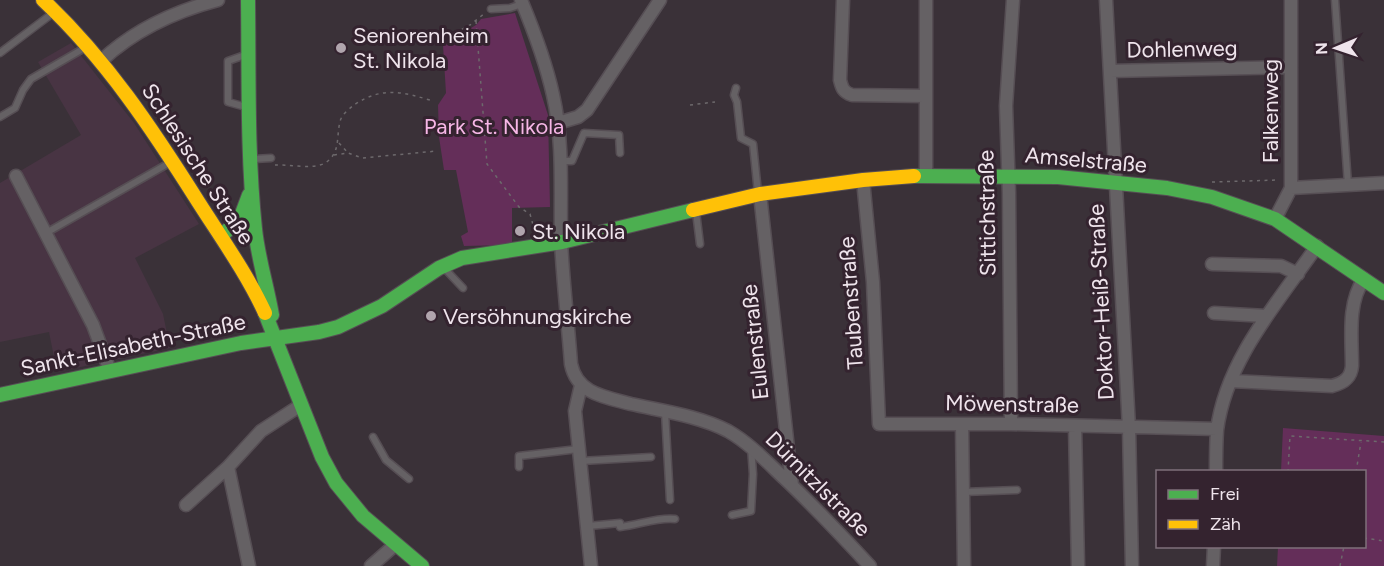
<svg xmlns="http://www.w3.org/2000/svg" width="1384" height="566" font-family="Figtree,sans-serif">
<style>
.built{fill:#483443}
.green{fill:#642e59}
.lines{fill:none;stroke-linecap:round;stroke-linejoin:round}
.lane-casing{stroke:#564e54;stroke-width:9}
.street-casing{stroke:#564e54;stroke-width:15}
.fast-casing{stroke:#564e54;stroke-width:16}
.slow-casing{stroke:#564e54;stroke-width:16}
.path{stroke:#6d696c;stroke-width:1.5;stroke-dasharray:3 4.5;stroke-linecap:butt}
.lane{stroke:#656164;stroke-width:6}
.street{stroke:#656164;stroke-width:12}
.fast{stroke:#4caf50;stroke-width:14}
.slow{stroke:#ffc107;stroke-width:14}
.poi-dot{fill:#b0a5ad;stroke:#34232f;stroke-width:2}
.labels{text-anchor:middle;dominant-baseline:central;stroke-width:6;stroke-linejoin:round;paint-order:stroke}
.poi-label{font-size:22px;fill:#efe4ec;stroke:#34232f;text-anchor:start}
.street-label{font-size:22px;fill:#efe4ec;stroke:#34232f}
.park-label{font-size:22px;fill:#f6b6e6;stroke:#34232f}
</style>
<rect width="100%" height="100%" fill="#3a3138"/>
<path class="built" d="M71,43L134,123L199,224L135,258L163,314L170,348L57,372L49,332L0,342V183L81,135L38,62Z"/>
<path class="green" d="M515,13L548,115L550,207L512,208V245L464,246L461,236L468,232L456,170H444L439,137L438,105L446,93L443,45L476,25L481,19Z
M1283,428L1384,436V566H1277L1278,547L1364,546V472L1281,471Z"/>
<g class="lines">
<defs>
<path id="lane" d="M1335,0L1348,185
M491,9L510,8L522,4
M0,53L53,13
M245,55L228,61V102L246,107
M736,88L734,95L737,102L741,138L753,144L758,193
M0,117L15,108L23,90L31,79L88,46
M254,159L271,158
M561,161H572L584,133L619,135L620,153
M696,212L700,244
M46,233L171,162
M445,269L463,288
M665,412L670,500
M373,437L386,460L409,479
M581,461L651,457
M519,467V456L578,449
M963,492L1017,490
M732,515L751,511L753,474L751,447
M588,526L620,523V527C639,525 657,517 675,519"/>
<path id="street" d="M521,0C534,31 546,63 553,95C564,143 560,192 561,241C563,282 568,323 571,364C577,394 605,397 631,404C662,411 699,416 728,431C749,443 766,461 784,478C814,506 842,536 870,566
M843,0L840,80C842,88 843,92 852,95L925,96
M926,0V175
M1106,0L1129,428L1132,566
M101,61C133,31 176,11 218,0
M1110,71L1291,67
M558,123L578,117L587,110L660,0
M16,176L93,325L110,371
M863,180L873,282L879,424H1011L1217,429
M1291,188L1384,183
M760,194L792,485
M1275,219L1291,188V0
M1212,264L1281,266L1298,274
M1214,313L1266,316
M1231,381L1332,386C1344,383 1351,378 1352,366C1352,338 1347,303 1364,279
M581,385L575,411L591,566
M1011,424L1009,193L1006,106L1013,0
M962,425L964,566
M1075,426L1078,566
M228,467L249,566
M1216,472C1216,458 1216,444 1217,430C1226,360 1278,302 1317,246
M186,505L228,467L261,431L301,405
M371,566L396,544
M1213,566L1214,546"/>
<path id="fast" d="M248,0C249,76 247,153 255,229C258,258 267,286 272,315
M914,176L1058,177L1167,188L1212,197L1275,219L1384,293
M221,236L240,219L249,195
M265,313L322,457L336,483L363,516L422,566
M0,395L241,343L319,332L338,327L382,306L439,268L462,258L562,242L693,210"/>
<path id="slow" d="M43,0C106,59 153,130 199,203C222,239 247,274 265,313
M693,210L760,194L863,180L914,176"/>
</defs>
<use href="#lane" class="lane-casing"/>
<use href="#street" class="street-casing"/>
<use href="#fast" class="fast-casing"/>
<use href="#slow" class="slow-casing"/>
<path class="path" d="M476,21L487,164L519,207L530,214L535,232
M442,40L470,25L485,13
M690,105L715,102
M339,143L348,153
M334,155L348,153L362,158L437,151
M275,165C289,164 313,170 325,163C341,153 336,137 340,122C341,115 349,109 354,105C382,86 403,92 433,101
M1212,182L1279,180
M1288,472L1290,436L1384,442
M1356,472L1361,442
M1364,538L1384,541
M1340,566L1344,546"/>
<use href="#lane" class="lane"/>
<use href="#street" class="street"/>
<use href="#fast" class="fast"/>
<use href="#slow" class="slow"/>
</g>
<g class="poi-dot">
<circle cx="341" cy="48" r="6"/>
<circle cx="520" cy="231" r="6"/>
<circle cx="431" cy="316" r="6"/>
</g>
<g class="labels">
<g class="poi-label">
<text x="353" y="35">Seniorenheim<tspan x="353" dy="25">St. Nikola</tspan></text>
<text x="532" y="231">St. Nikola</text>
<text x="443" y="316">Versöhnungskirche</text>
</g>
<g class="street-label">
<text transform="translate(1182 49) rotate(-1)">Dohlenweg</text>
<text transform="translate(1270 111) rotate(-90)">Falkenweg</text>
<text transform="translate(1086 160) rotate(5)">Amselstraße</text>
<text transform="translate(198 164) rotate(57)">Schlesische Straße</text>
<text transform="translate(987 213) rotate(-91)">Sittichstraße</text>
<text transform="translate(1101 302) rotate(-93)">Doktor-Heiß-Straße</text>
<text transform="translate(851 303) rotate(-94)">Taubenstraße</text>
<text transform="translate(755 342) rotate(-96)">Eulenstraße</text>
<text transform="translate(133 345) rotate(-12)">Sankt-Elisabeth-Straße</text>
<text transform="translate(1012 404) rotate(1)">Möwenstraße</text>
<text transform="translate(818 484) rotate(45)">Dürnitzlstraße</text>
</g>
<g class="park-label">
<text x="494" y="126">Park St. Nikola</text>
</g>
</g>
<rect x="1156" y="470" width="210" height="78" fill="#34232f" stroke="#7f707b" stroke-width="1.5"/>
<rect x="1168" y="490" width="30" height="9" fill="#4caf50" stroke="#7f707b" stroke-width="1.5"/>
<text x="1210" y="500" font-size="18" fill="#efe4ec">Frei</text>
<rect x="1168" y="520" width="30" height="9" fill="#ffc107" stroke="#7f707b" stroke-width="1.5"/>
<text x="1210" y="530" font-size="18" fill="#efe4ec">Zäh</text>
<g transform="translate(1336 48) rotate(268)" stroke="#34232f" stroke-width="4.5" paint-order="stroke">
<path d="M0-4.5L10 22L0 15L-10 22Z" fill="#efe4ec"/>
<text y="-9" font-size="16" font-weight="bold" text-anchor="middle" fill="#efe4ec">N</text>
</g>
</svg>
